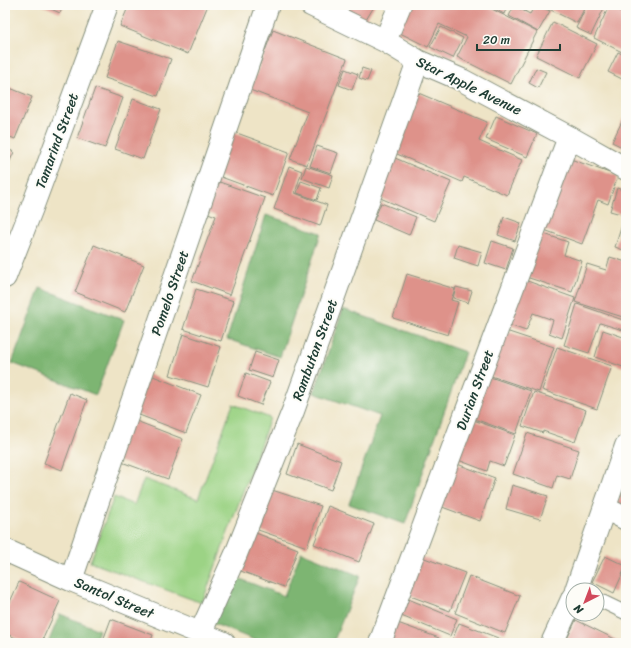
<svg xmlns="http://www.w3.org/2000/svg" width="631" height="648" font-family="Sriracha,sans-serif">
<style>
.green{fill:#9cd385;stroke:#5e885c}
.forest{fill:#7db572;stroke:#4e7953}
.building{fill:#de928a}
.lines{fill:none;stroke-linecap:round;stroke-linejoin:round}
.lane-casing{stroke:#86907d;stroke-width:15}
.street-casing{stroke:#86907d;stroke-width:24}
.lane{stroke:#fff;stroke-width:13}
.street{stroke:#fff;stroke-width:22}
.labels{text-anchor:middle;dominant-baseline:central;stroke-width:4;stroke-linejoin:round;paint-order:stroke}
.street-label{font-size:14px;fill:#1f3d34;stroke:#fdfcf7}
</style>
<rect width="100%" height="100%" fill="#fdfcf7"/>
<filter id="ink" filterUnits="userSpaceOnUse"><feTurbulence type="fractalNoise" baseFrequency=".025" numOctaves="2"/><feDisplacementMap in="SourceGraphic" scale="8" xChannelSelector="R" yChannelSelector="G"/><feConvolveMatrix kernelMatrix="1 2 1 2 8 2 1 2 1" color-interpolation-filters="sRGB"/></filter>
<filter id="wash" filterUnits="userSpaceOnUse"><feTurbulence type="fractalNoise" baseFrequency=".012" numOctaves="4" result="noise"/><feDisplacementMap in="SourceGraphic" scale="16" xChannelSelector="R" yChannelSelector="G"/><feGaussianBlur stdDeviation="0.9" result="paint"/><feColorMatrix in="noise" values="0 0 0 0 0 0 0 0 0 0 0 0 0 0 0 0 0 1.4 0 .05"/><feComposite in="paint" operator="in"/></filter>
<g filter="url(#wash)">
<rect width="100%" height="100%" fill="#eee4c6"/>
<path class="green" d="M233,404L270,418L202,603L90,562L114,497L134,505L144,479L198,499Z"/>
<path class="forest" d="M266,215L321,233L280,357L227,339Z
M40,288L124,320L96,395L12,363Z
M343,309L465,352L405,524L349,504L380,416L314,393Z
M301,552L360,576L333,643H262L212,623L230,575L284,596Z
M60,614L99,630L94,643H48Z"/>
<g id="blocks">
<path class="building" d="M42,5H64L60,13Z
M129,5H208L188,54L120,26Z
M339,5H375L366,20Z
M409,5H474L481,8L484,5L537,32L511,84L457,57L467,37L439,24L428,47L396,31Z
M487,5H508L504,14Z
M514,5H529L526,11Z
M535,5L550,11L538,32L509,16L514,6L530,14Z
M541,5H586L577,23Z
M587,5H603L605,6L591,35L576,28Z
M609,6L626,14V54L594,38Z
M553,22L597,44L580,78L536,56Z
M441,27L463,38L453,58L430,47Z
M273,30L347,59L307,165L290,159L308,112L250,90Z
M118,41L171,59L158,96L105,78Z
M618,52L626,56V81L608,72Z
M362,68L371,71L367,81L359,78Z
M536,68L546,72L538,88L529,83Z
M345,69L358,74L352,90L339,85Z
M5,86L32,97L15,139L5,135Z
M95,88L123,98L105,148L77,138Z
M416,92L487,122L479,141L522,160L507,195L464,177L462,182L390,151Z
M133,99L161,109L143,159L115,149Z
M626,113V149L612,142Z
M496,116L537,134L527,157L486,139Z
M226,129L289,152L273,196L210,173Z
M317,146L338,153L331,173L310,166Z
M5,148L14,152L5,172Z
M388,155L451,182L434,221L371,194Z
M565,157L618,176L608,204L598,200L582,244L539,228Z
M289,166L302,171L295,193L327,205L320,226L274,209Z
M306,166L333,175L329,188L302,178Z
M211,179L265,198L230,295L192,281L216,216L200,210Z
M301,181L321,188L317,200L297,193Z
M617,188L626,191V200L621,214L610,211Z
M381,203L416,217L409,235L374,220Z
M626,212V251L615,247Z
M504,217L521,223L515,241L498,235Z
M541,233L568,242L564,255L582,261L572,292L526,277Z
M492,241L513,248L506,270L485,263Z
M94,245L144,265L125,312L75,292Z
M458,245L482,252L478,266L454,258Z
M610,257L626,262V318L575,302L587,264L606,270Z
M407,274L455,289L451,300L458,302L448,335L393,318Z
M519,278L575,298L562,338L549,333L553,320L533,313L526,331L503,323Z
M456,287L472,291L468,303L453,298Z
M196,289L234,301L221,341L183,329Z
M577,304L626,321V331L600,323L589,353L564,345Z
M503,330L554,347L539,392L488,375Z
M603,330L626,338V359L623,367L595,357Z
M183,334L221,347L208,387L170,375Z
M557,347L612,366L597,409L542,390Z
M255,352L279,360L273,378L249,370Z
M246,373L270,382L261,405L238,396Z
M148,374L201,395L186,433L134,413Z
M487,376L531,391L516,434L472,418Z
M534,392L586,410L575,442L543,431V433L522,426Z
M70,393L87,400L62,470L44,463Z
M468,418L515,435L504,466L490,461L487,471L453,458Z
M131,419L183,439L168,479L116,460Z
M527,433L579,450L570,479L557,475L553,488L513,474Z
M297,444L341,461L331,490L287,474Z
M449,461L495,478L480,521L434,504Z
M626,483V509L616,504Z
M512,485L548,496L540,519L506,509Z
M272,490L321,506L307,547L258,530Z
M328,506L374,524L359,562L314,544Z
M253,532L298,549L284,587L238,570Z
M419,556L465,573L450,611L405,594Z
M605,556L626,566L614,593L592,582Z
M469,576L520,596L505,633L455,613Z
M19,582L60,601L41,643H26L5,633V613Z
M401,596L457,619L450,636L394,613Z
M111,619L153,635L150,643H102Z
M576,620L623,643H565Z
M395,622L439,638L437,643H387Z
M459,623L506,641V643H451Z"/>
</g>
</g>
<g filter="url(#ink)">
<use href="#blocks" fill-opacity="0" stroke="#86907d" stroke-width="1"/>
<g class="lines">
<defs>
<path id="lane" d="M597,599L626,613"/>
<path id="street" d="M311,5L385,41L418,61L462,80L569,137L626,169
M385,41L400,5
M5,277L32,208L107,5
M605,508L626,519
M5,550L71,580L224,643
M71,580L268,5
M576,590L626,446
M200,634L236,554L293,411L418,61
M380,643L569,137
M552,643L573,597"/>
</defs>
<use href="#lane" class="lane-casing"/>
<use href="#street" class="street-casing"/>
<use href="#lane" class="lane"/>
<use href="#street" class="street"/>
</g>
</g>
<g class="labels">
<g class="street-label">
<text transform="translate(469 86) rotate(26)">Star Apple Avenue</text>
<text transform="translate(57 141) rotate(-70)">Tamarind Street</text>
<text transform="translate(170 293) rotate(-71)">Pomelo Street</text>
<text transform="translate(315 350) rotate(-70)">Rambutan Street</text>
<text transform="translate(475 390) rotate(-70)">Durian Street</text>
<text transform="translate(114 598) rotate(23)">Santol Street</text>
</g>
</g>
<rect width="631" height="648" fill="none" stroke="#fdfcf7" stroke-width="20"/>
<g transform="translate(585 602) rotate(222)"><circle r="19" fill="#fdfcf7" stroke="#a4b0a9"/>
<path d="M0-3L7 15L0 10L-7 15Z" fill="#d1495b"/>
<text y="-6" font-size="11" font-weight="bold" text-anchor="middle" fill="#1f3d34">N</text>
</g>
<path d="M477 44v6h83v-6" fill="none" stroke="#1f3d34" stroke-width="2"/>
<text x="483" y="44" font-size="12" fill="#1f3d34" stroke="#fdfcf7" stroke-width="3" paint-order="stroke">20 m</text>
</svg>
